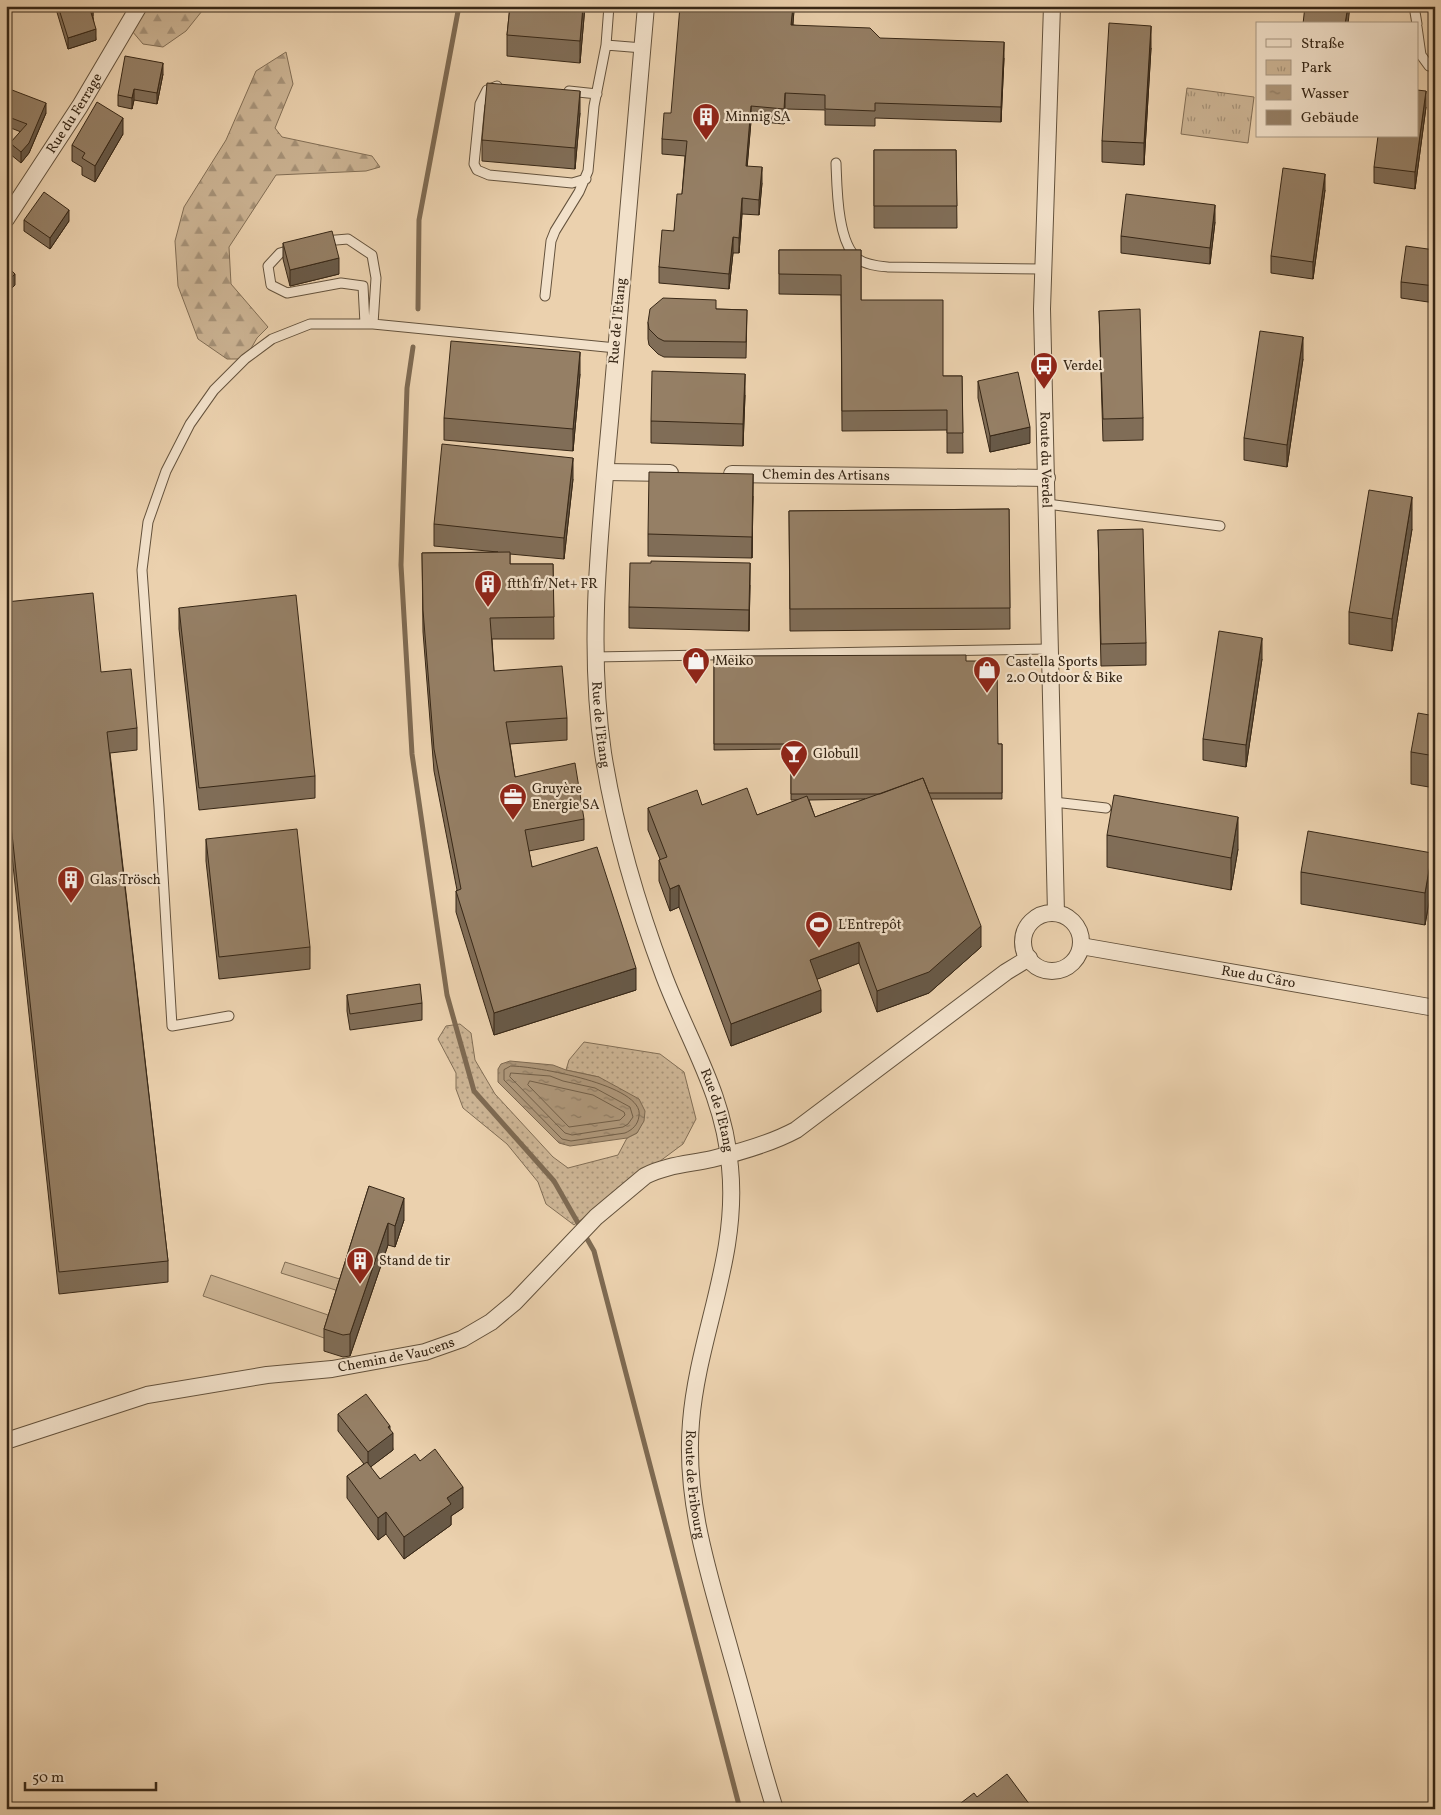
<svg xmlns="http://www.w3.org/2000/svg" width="1441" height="1815" font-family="Vollkorn,serif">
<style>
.grass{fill:url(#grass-dots);stroke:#826e55}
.forest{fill:url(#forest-firs);stroke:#826e55}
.park{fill:url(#park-tufts);stroke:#826e55}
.pitch{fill:#ccb494;stroke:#826e55}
.water{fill:url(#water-ripples);stroke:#7e6a52}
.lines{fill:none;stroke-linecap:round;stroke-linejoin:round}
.shore{stroke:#725f48;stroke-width:1}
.stream{stroke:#7e6a52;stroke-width:5}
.service-casing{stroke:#64523c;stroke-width:11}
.minor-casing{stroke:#64523c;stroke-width:18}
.service{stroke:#f2e1ca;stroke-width:9}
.minor{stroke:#f2e1ca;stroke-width:16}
.wall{fill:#806d57;stroke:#372716;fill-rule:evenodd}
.shaded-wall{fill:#685947;stroke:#372716}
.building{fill:#957f65;stroke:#372716}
.labels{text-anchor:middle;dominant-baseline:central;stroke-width:4.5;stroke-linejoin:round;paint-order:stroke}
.street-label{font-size:14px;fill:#372716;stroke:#f2e1ca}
.poi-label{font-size:14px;fill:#372716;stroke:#f2e1ca;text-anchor:start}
</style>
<defs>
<pattern id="grass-dots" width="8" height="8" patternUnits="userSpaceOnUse" patternTransform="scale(1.25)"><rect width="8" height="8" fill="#ccb494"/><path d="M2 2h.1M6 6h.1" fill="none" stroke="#a69278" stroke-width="1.8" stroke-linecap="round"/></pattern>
<pattern id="forest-firs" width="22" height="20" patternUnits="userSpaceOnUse" patternTransform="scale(1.25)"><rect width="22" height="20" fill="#ccb494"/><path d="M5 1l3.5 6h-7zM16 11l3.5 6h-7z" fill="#a69278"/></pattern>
<pattern id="park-tufts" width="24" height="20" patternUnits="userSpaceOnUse" patternTransform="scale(1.25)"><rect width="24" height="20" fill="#ccb494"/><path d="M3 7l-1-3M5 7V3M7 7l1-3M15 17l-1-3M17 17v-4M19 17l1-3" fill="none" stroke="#a69278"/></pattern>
<pattern id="water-ripples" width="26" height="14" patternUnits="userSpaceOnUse" patternTransform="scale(1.25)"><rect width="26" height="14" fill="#ae977a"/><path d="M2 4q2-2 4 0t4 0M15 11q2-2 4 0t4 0" fill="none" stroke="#8e7b63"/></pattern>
</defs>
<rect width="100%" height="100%" fill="#ebd1ae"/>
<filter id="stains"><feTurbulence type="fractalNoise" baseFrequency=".004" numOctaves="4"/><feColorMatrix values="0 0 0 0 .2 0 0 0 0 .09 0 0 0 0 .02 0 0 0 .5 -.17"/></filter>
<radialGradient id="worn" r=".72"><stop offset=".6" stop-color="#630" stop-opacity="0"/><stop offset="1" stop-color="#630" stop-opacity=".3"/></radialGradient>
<path class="grass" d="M460,1024L471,1033L475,1060L495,1094L553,1157L568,1168L618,1155L627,1138L637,1133L643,1121L599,1077L566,1070L569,1060L584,1042L660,1054L684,1072L696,1119L683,1144L574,1225L546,1204L538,1182L507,1144L463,1108L456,1089V1073L438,1039L446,1026Z"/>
<path class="forest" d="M140,6H206L186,31L163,47L143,44L132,31Z
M286,52L293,84L275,128L282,137L372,156L380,167L366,171L276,175L229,247L231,284L268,327L257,338L245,359H227L198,339L178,286L175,241L184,207L226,140L256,71Z"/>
<path class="park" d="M1187,88L1254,97L1248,143L1181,134Z"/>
<path class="pitch" d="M285,1262L346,1281L342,1292L281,1273Z
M211,1275L334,1317L327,1339L203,1296Z"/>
<path class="water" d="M510,1061L553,1065L566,1070L599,1077L639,1099L645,1111L644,1121L637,1133L627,1138L570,1146L559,1143L498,1082V1069L501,1064Z"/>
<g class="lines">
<path class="shore" d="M511,1066C534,1066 645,1085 639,1116C638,1125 632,1130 625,1133L571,1141L562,1139L504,1080V1070Z
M511,1073L550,1076L563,1081L595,1088L630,1107L633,1117L628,1124L623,1127L572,1135L565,1133L510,1077Z
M530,1081L593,1095L624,1112L625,1115L620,1120L569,1127L528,1085Z"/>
<path class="stream" d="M418,309L419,220L459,6
M413,347L407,388L401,565L412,754L447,995L474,1091L554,1181L594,1251L740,1809"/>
<defs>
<path id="service" d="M1414,6L1417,24
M1417,27L1421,55L1429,66H1435
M606,45L643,48
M497,86L487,90L480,104L474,164L477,170L489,175L572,183L586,179
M569,91L597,94
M836,163C837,187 837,243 858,259C866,265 878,266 888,267L1042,269
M324,241L348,239L372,255L376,278L373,324
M294,249L280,253L268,266L271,285L287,293L341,283L363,286L365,324
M545,296L551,241L555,231L579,192L588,171L594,106L606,45L609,6
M1047,504L1220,526
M594,657L1050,649
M1054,802L1106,808
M229,1016L172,1026L159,807L142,570L148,522L166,471L190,424L214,390L245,359L272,339L310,324H373L616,348"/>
<g id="minor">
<path id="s1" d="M646,6C634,145 622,283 610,421C600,532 587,643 603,753C615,829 637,904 664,976C689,1042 724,1094 730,1167C739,1257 698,1335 691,1422C684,1504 711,1580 732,1657C747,1708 759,1759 775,1809"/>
<path id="s2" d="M1052,6L1042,309L1056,913"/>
<path id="s3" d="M6,219L80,106L139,6"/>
<path d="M606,472L670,473"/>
<path id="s4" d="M732,474L1047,478"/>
<circle cx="1052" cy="942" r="29"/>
<path id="s5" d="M1081,946L1435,1008"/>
<path id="s6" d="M6,1441L147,1395L267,1375L332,1369L425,1352L462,1339L491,1322L515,1302L596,1217L645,1176C666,1165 690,1164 712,1159C741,1152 770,1144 796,1130L1006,972L1029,958"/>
</g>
</defs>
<use href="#service" class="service-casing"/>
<use href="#minor" class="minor-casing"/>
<use href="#service" class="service"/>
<use href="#minor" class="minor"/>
</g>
<path class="wall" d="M56,6H93V16L96,40L68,49L56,9Z
M510,6H585L580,63L507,56V35Z
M794,6L793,25L1004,58L1001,122L875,118V126L825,125V110L785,109L784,124L751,121L747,166L762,183L759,215L742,214L739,253H733L729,289L659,283V267L674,231L682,194L685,156L662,154V139L671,113Z
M1151,48L1144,165L1102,162V141Z
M163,74L157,104L134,100L132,109L118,106V95Z
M6,105L46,113L29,153L21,163L10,154V143L21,132L6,126Z
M1426,107L1415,189L1374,183V167Z
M580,113L575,169L482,161V140Z
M123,134L95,182L82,175V167L72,161V145Z
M874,150H956L957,228H874Z
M1325,190L1313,279L1271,273V256Z
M24,220L69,221L50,249L24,231Z
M1215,222L1210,264L1121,253V236Z
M283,243L339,274L290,286L283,259Z
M779,250H861V300L943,376H962L963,453H947V430L842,431L841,295L779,294Z
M1435,250V303L1401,298V282Z
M716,309L747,310L746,358L664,357L658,354L649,345L648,339V322Z
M1099,311L1143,418V440L1103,441Z
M1303,359L1287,467L1244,460V438Z
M580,374L573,451L444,440V418Z
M978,381L1030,443L990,452L978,398Z
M745,395L743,446L651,443V421Z
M573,479L564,559L510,554V564H553L554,639H492L494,671L567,718V740L510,744L515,777L584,819V840L529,851L532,867L636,990L494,1035L456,912V891L457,890L434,771L423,632L422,553L498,552L434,546V524Z
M753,496L752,558L648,556V534Z
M1009,509L1010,629L790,631L789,511Z
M1412,529L1392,651L1349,644V612Z
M1098,530L1146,643V665L1101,666Z
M750,585L749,631L629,628V607Z
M6,602L101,672L137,728V750L110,753L168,1261V1282L59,1294L6,800Z
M179,608L315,776V798L199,810L179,629Z
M714,656L966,661L998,744H1002V799H931L981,947L929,993L877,1012L859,963L817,979L821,1012L731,1046L679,907L670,911L659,881V860L660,859L648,830V808L702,805L757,815L798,800H791V749L714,750ZM865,799L815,817L809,800Z
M1262,659L1246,767L1203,760V739Z
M1435,716V788L1411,784V752Z
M1107,835L1238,849L1231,890L1107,867Z
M206,839L310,947V969L219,979L206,861Z
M1301,872L1432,885L1425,925L1301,904Z
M347,995L422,1003V1020L350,1030L347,1011Z
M369,1186L404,1220L395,1247L388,1245L350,1356L343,1357L324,1351V1329Z
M338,1414L390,1430L393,1450L370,1467L380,1479L420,1461L463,1508L451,1516V1525L404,1559L386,1534L378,1540L347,1498V1476L364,1464L338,1431Z"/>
<path class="shaded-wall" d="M89,6H93V16L89,17Z
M583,6H585L580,63V41Z
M793,6H794V12L791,40V25Z
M1348,6H1350L1348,24H1345Z
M1151,26V48L1144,165V143Z
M96,29V40L68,49V38Z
M1004,42V58L1001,122V107Z
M163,63V74L157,104V93Z
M134,89V100L132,109V98Z
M580,91V113L575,169V148Z
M1426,91V107L1415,189V172Z
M785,93V109L784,124V109Z
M46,103V113L29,153L21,163V152Z
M751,106V121L746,181V166Z
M123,118V134L95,182V166Z
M762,167V183L759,215V200Z
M1325,174V190L1313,279V262Z
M742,198V214L739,253V238Z
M1215,205V222L1210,264V248Z
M69,210V221L50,249V238Z
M733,237V253L729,289V274Z
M339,258V274L290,286V270Z
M15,274V285L6,294V283Z
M1303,337V359L1287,467V445Z
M580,352V374L573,451V429Z
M745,374V395L743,446V424Z
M1030,427V443L990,452V436Z
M573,458V479L564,559V538Z
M753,474V496L752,558V537Z
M1412,497V529L1392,651V619Z
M750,563V585L749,631V610Z
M1262,638V659L1246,767V745Z
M1238,817V849L1231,890V858Z
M1432,853V885L1425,925V893Z
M679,885V907L670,911V889Z
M981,926V947L929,993L877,1012V991Z
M859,942V963L810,982V960Z
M636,968V990L494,1035V1013Z
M821,990V1012L731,1046V1024Z
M404,1198V1220L395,1247V1226Z
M388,1223V1245L350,1356V1334Z
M390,1426V1435L393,1433V1450L368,1469V1452L388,1427Z
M463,1487V1508L451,1516V1525L404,1559V1537L447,1498Z
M386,1512V1534L378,1540V1518Z"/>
<path class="building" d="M58,6H89L96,29L68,38Z
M510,6H583L580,41L507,35Z
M680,6H793L791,25L870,28L880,38L1004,42L1001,107L875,103V111L825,109V95L785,93L784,109L751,106L746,166L762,167L759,200L742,198L739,238L733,237L729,274L659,267L662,230L674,231L677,194H682L687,141L662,139L664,113H671Z
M1305,6H1348L1345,24H1303Z
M1109,23L1151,26L1144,143L1102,141Z
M125,56L163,63L157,93L134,89L132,98L118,95Z
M487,83L580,91L575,148L482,140Z
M12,90L46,103L29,143L21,152L10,143L27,124L6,116V105Z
M1417,90L1426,91L1415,172L1374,167L1378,136H1417Z
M97,102L123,118L95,166L82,158L85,153L72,145Z
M874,150H956L957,206H874Z
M1283,168L1325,174L1313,262L1271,256Z
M44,192L69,210L50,238L24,220Z
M1126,194L1215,205L1210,248L1121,236Z
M332,231L339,258L290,270L283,243Z
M1406,246L1435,250V286L1401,282Z
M779,250H861V300H943V376H962L963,433H947V410L842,411L841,275L779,274Z
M6,265L15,274L6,283Z
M663,298L716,300V309L747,310L746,342L664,341L658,338L649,329L648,322L650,309Z
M1140,309L1143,418L1103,419L1099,311Z
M1260,331L1303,337L1287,445L1244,438Z
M451,341L580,352L573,429L444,418Z
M652,371L745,374L743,424L651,421Z
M1018,372L1030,427L990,436L978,381Z
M442,444L573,458L564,538L434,524Z
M649,472L753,474L752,537L648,534Z
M1369,490L1412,497L1392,619L1349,612Z
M1009,509L1010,608L790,609L789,511Z
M1143,529L1146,643L1101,644L1098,530Z
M510,552V564H553L554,617L490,618L494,671L562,666L567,718L506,722L515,777L575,763L584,819L525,830L532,867L597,847L636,968L494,1013L456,891L461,889L434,749L423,610L422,553Z
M651,561L750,563L749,610L629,607L630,563H651Z
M93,593L101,672L131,669L137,728L107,732L168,1261L59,1272L6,778V602Z
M296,595L315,776L199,788L179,608Z
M1219,631L1262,638L1246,745L1203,739Z
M966,655V661H997L998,744H1002V793H929L923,778L880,794H791V744H714V656Z
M1418,713L1435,716V756L1411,752Z
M923,778L981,926L929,972L877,991L859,942L810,960L821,990L731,1024L679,885L670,889L659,860L667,857L648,808L697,790L702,805L747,788L757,815L807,796L815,817Z
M1114,795L1238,817L1231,858L1107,835Z
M297,829L310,947L219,957L206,839Z
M1308,831L1432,853L1425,893L1301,872Z
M420,984L422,1003L350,1014L347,995Z
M369,1186L404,1198L395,1226L388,1223L350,1334L343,1335L324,1329Z
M366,1394L390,1426L388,1427L393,1433L368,1452L338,1414Z
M435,1449L463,1487L447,1498L451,1504L404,1537L386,1512L378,1518L347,1476L367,1462L380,1479L415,1454L420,1461Z
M1007,1774L1033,1809H953L974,1793L977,1797Z"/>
<defs>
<symbol id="building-pin" viewBox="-11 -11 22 30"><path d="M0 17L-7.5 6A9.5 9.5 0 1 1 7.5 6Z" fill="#8f2418" stroke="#f2e1ca"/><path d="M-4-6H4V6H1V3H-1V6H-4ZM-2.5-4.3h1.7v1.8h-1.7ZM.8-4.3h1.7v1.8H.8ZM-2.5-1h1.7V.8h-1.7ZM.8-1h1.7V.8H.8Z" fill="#fff"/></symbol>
<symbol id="bus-pin" viewBox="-11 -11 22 30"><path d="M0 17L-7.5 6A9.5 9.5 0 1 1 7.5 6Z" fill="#8f2418" stroke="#f2e1ca"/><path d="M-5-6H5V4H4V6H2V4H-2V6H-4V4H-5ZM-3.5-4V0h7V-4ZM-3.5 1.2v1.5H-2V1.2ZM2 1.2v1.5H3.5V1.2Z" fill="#fff"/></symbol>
<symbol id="shop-pin" viewBox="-11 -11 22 30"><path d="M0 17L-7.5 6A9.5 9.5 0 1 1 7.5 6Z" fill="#8f2418" stroke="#f2e1ca"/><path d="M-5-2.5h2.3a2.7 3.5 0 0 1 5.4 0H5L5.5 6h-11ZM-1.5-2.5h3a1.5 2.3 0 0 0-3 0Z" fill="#fff"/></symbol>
<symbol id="bar-pin" viewBox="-11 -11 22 30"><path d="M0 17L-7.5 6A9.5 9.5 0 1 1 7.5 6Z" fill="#8f2418" stroke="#f2e1ca"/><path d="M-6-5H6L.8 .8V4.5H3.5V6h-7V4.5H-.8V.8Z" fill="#fff"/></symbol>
<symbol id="office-pin" viewBox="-11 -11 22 30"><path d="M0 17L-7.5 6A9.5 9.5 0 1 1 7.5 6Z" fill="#8f2418" stroke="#f2e1ca"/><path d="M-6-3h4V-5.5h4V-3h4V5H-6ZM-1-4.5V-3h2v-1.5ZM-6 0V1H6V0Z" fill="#fff"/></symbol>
<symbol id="stadium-pin" viewBox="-11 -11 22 30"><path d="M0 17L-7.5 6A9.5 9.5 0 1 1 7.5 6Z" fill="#8f2418" stroke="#f2e1ca"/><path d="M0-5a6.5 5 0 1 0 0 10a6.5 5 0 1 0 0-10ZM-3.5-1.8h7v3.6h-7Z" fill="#fff"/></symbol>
</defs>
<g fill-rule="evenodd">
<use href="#building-pin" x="690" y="101" width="32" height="43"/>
<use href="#bus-pin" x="1028" y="350" width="32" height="43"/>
<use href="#building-pin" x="472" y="568" width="32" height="43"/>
<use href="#shop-pin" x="680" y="645" width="32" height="43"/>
<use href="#shop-pin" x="971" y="654" width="32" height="43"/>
<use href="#bar-pin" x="778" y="738" width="32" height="43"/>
<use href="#office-pin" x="497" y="781" width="32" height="43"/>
<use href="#building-pin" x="55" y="864" width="32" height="43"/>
<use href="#stadium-pin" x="803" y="909" width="32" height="43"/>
<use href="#building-pin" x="344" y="1245" width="32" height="43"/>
</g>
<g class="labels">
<g class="street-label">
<text stroke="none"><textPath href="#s3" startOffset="126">Rue du Ferrage</textPath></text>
<text transform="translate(618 321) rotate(-85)">Rue de l'Etang</text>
<text stroke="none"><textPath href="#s2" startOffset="454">Route du Verdel</textPath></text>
<text stroke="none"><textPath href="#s4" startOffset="94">Chemin des Artisans</textPath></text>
<text stroke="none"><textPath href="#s1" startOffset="721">Rue de l'Etang</textPath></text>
<text stroke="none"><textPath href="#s5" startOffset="180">Rue du Câro</textPath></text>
<text stroke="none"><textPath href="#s1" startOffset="1126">Rue de l'Etang</textPath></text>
<text stroke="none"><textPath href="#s6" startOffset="401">Chemin de Vaucens</textPath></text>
<text stroke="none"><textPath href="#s1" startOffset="1506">Route de Fribourg</textPath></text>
</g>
<g class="poi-label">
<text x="725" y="117">Minnig SA</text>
<text x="1063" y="366">Verdel</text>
<text x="507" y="584">ftth fr/Net+ FR</text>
<text x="715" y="661">Meiko</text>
<text x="1006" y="662">Castella Sports<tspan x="1006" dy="16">2.0 Outdoor &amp; Bike</tspan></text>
<text x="813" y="754">Globull</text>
<text x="532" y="789">Gruyère<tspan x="532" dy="16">Energie SA</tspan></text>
<text x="90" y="880">Glas Trösch</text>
<text x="838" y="925">L'Entrepôt</text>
<text x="379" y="1261">Stand de tir</text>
</g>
</g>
<rect width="1441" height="1815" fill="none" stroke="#ebd1ae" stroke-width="25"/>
<rect x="8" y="8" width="1426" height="1800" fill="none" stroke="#372716" stroke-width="2.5"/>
<rect x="12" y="12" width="1416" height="1790" fill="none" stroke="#372716"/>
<rect x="1256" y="22" width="162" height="115" fill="#f2e1ca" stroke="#a79782"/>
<rect x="1266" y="39" width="25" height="8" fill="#f2e1ca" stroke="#a79782"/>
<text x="1301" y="48" font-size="15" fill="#372716">Straße</text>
<rect x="1266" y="60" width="25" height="15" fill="url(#park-tufts)" stroke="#a79782"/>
<text x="1301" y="72" font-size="15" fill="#372716">Park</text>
<rect x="1266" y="85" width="25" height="15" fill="url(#water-ripples)" stroke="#a79782"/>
<text x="1301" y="98" font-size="15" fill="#372716">Wasser</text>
<rect x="1266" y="110" width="25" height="15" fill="#957f65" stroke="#a79782"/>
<text x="1301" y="122" font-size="15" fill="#372716">Gebäude</text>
<path d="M25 1782v8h131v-8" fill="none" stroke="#372716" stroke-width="2.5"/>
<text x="32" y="1782" font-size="15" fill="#372716" stroke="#f2e1ca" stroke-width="4" paint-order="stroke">50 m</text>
<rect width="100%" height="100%" filter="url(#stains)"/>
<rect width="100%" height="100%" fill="url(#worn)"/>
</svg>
